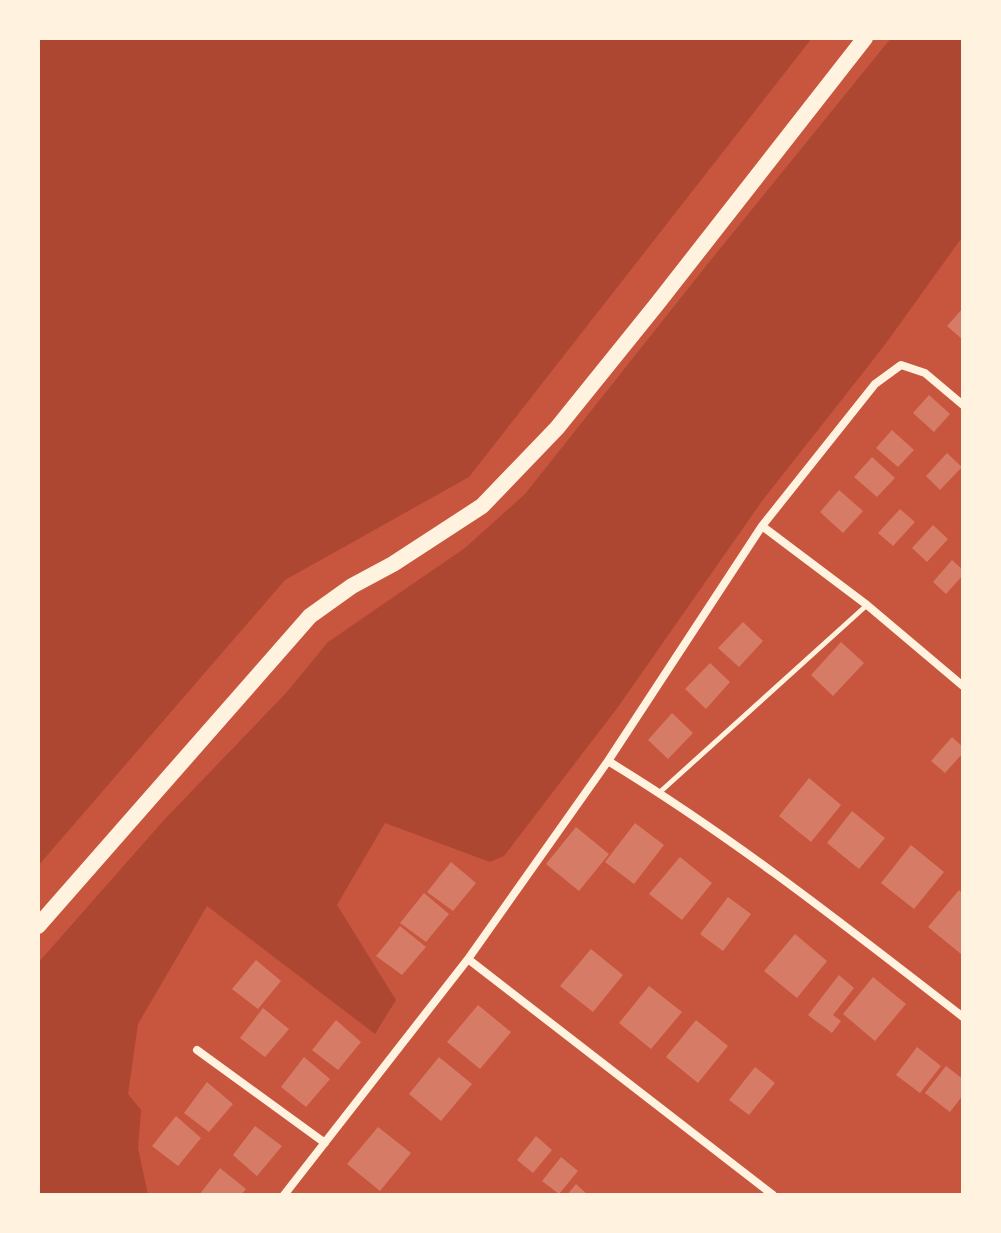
<svg xmlns="http://www.w3.org/2000/svg" width="1001" height="1233" font-family="'Noto Sans',sans-serif">
<style>
.green{fill:#ae4732}
.building{fill:#d67c66}
.lines{fill:none;stroke-linecap:round;stroke-linejoin:round}
.service{stroke:#fff3e0;stroke-width:5}
.minor{stroke:#fff3e0;stroke-width:8}
.secondary{stroke:#fff3e0;stroke-width:16}
</style>
<rect width="100%" height="100%" fill="#c8553d"/>
<path class="green" d="M38,38H812L469,477L285,580L38,866Z
M891,38H963V236L884,346L762,501L618,707L504,856L490,862L385,823L337,905L396,1000L375,1034L207,906L138,1024L128,1094L141,1110L138,1148L148,1195H38V963L164,820L286,693L328,642L465,548L525,494L710,261Z"/>
<path class="building" d="M963,308V340L947,326Z
M929,395L950,414L934,432L913,413Z
M892,430L914,450L898,467L876,448Z
M947,453L962,467L940,490L926,476Z
M872,457L895,478L877,497L854,477Z
M839,490L863,511L843,533L820,512Z
M900,509L915,522L893,546L878,533Z
M933,525L948,539L927,562L912,548Z
M952,560L963,570V575L946,594L933,582Z
M743,622L763,641L739,667L718,648Z
M841,642L864,663L833,696L811,675Z
M710,663L730,682L706,709L685,689Z
M672,713L693,733L668,759L648,740Z
M952,737L963,747V753L945,773L931,761Z
M809,778L841,805L811,842L779,816Z
M852,811L885,838L859,869L827,843Z
M635,823L664,845L634,884L605,862Z
M576,827L609,854L579,891L546,864Z
M911,845L944,872L914,909L881,883Z
M680,857L712,883L682,920L649,894Z
M451,862L476,883L453,911L427,892Z
M959,890L963,894V952L961,954L928,927Z
M424,893L449,914L426,942L400,923Z
M728,897L751,914L723,951L700,934Z
M400,926L426,947L402,975L376,956Z
M795,934L827,961L797,998L764,971Z
M591,949L623,975L593,1012L560,986Z
M256,960L281,981L258,1009L232,989Z
M839,975L854,988L833,1015L841,1021L832,1033L808,1015Z
M873,977L906,1004L875,1041L843,1014Z
M649,986L682,1012L651,1049L619,1023Z
M478,1005L511,1032L480,1069L447,1042Z
M263,1008L289,1029L265,1057L240,1038Z
M336,1020L361,1042L338,1070L312,1050Z
M696,1020L728,1046L698,1083L666,1057Z
M917,1047L941,1066L920,1093L896,1075Z
M304,1057L330,1079L306,1107L281,1087Z
M439,1057L472,1084L441,1121L409,1094Z
M946,1066L963,1079V1095L950,1112L925,1093Z
M755,1067L775,1083L749,1115L729,1100Z
M207,1082L233,1104L209,1132L184,1113Z
M176,1116L201,1138L178,1166L152,1146Z
M255,1126L282,1146L257,1176L233,1155Z
M378,1127L411,1153L380,1191L347,1164Z
M536,1136L552,1150L533,1173L517,1160Z
M561,1157L578,1171L559,1194L542,1181Z
M220,1168L246,1189L241,1195H199Z
M576,1184L588,1195H567Z"/>
<g class="lines">
<path class="service" d="M660,792L867,605"/>
<path class="minor" d="M762,526L867,605L963,686
M608,761C733,837 848,928 963,1017
M468,959L773,1195
M197,1050L325,1143
M284,1195L468,959L608,761L762,526L875,384L901,365L925,373L963,405"/>
<path class="secondary" d="M38,926L310,616L352,586L393,564L482,506L557,428L657,304L865,38"/>
</g>
<rect width="1001" height="1233" fill="none" stroke="#fff3e0" stroke-width="80"/>
</svg>
